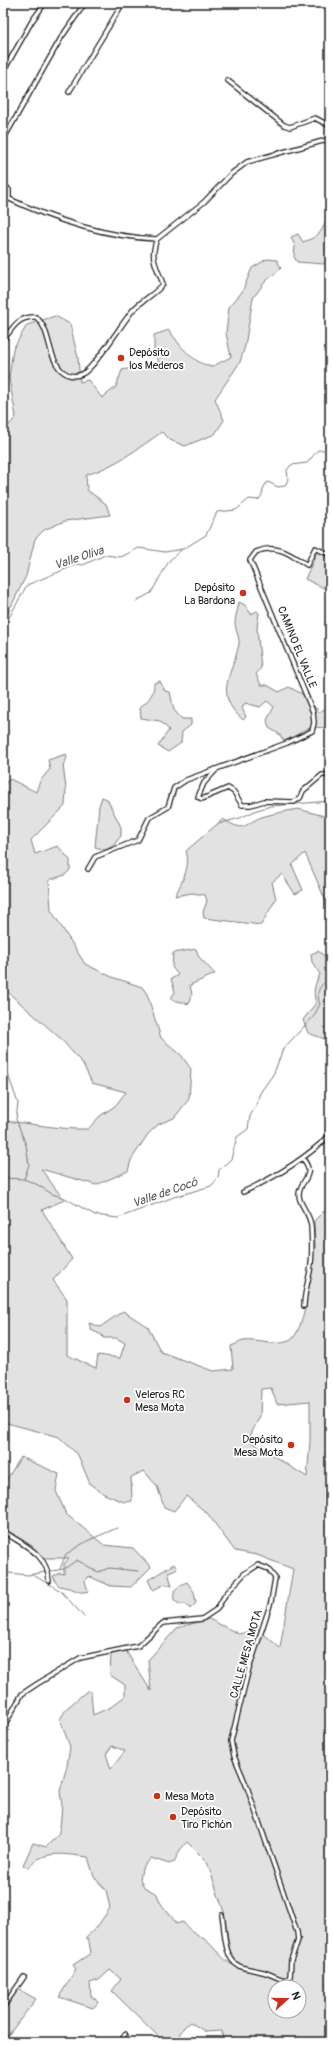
<svg xmlns="http://www.w3.org/2000/svg" width="333" height="2045" font-family="Pangolin,sans-serif">
<style>
.green{fill:#e2e2e2;stroke:#7f7f7f;fill-rule:evenodd}
.lines{fill:none;stroke-linecap:round;stroke-linejoin:round}
.stream{stroke:#7a7a7a;stroke-width:1}
.street-casing{stroke:#1c1c1c;stroke-width:6}
.street{stroke:#fff;stroke-width:3.5}
.poi-dot{fill:#c8321e;stroke:#fff;stroke-width:1.5}
.labels{text-anchor:middle;dominant-baseline:central;stroke-width:3.5;stroke-linejoin:round;paint-order:stroke}
.poi-label{font-size:11px;fill:#1c1c1c;stroke:#fff;text-anchor:start}
.street-label{font-size:11px;fill:#1c1c1c;stroke:#fff}
.water-label{font-size:12px;font-style:italic;fill:#5a5a5a;stroke:#fff}
</style>
<rect width="100%" height="100%" fill="#fff"/>
<filter id="ink" filterUnits="userSpaceOnUse"><feTurbulence type="fractalNoise" baseFrequency=".025" numOctaves="2"/><feDisplacementMap in="SourceGraphic" scale="8" xChannelSelector="R" yChannelSelector="G"/><feConvolveMatrix kernelMatrix="1 2 1 2 8 2 1 2 1" color-interpolation-filters="sRGB"/></filter>
<g filter="url(#ink)">
<path class="green" d="M328,215L330,216V255L324,264L297,262L294,257L295,246L291,237L298,234L303,242C320,236 322,232 328,215Z
M267,259L277,260L281,268L265,282L253,298L245,346L240,362L215,399L224,420L215,434L185,446L170,440L162,432C139,448 114,467 86,475L87,490L106,504L110,515L65,521L44,530L35,539L26,576L3,623V432L16,417L9,378L13,349L27,325L55,316L70,324L78,358L80,382L88,380L102,398L116,387L122,370L137,367L161,368L154,349V335L169,330C181,347 191,361 211,367L231,357L226,333L229,307L242,292L252,268Z
M317,552L330,558V591L305,579Z
M239,602L245,605L251,614L257,611L259,613L257,628L261,668L256,674L261,685H267L279,692L289,687L302,694L320,712L330,705V727C323,729 317,726 310,728C305,729 293,738 284,741L279,734L269,728L267,720L274,707L267,701L260,707L245,703L242,708L246,717L243,720C212,693 233,675 239,644C240,638 235,630 235,623C235,617 238,609 239,602Z
M160,681L165,691L170,692L174,710L182,719H191V725L182,732L181,743L168,752L158,746L169,730L160,721L141,718L140,707C149,700 154,695 154,683Z
M66,754L67,758L63,765L66,789L65,806L31,840L35,854L58,846L70,860V870L65,875L49,880L51,910L85,964L112,977L142,987L147,994L161,1038L181,1055L191,1069L189,1099L174,1118L159,1124L148,1134L131,1160L128,1171L96,1185L41,1169L64,1200L42,1210L72,1259L53,1280L67,1299V1355L96,1368L98,1355L120,1358L125,1343L116,1338H103L102,1335L91,1330L89,1323L100,1327L123,1311L148,1327L161,1352L213,1371L233,1369L231,1346C235,1345 239,1342 243,1341C258,1339 274,1347 289,1341C306,1334 311,1268 311,1251L315,1248L314,1221L323,1212L330,1210V1979C327,1985 330,2031 330,2042L315,2038L317,2042H223L222,2031L206,2032L190,2022L184,2027L175,2042H160L161,2039L112,1991L121,1979L110,1970L99,1980L90,1983L91,1996L99,2002L93,2008L59,1997L76,1969L73,1965L91,1953L89,1942L86,1937L97,1927L110,1908L106,1890L94,1877L88,1857C68,1855 43,1848 29,1868L23,1865L33,1843L46,1847L58,1835L60,1828L62,1806L60,1791L67,1766L70,1747L60,1719L67,1708L88,1690L91,1693L93,1715L111,1707L125,1696V1685L110,1675L111,1654L126,1651L151,1691L148,1660L177,1628L209,1619L239,1634L258,1629L280,1648L293,1569L257,1555L235,1551L207,1513L186,1496L174,1511L164,1507L157,1486L144,1471L131,1477L132,1501L124,1502L104,1494L90,1484L78,1455L59,1437L3,1422V1121C32,1123 59,1130 88,1129L100,1116L115,1106L126,1092L92,1083L83,1064L60,1038L3,988V785L10,779L36,792L40,781L50,769L48,760ZM271,1388L277,1404L310,1401V1442L307,1477L248,1440L260,1416L261,1389ZM112,1746L125,1751L111,1769L106,1754ZM187,1842L207,1862L224,1912L232,1965C223,1959 217,1951 209,1943C200,1935 190,1932 183,1922L176,1924C169,1910 161,1909 157,1894L144,1887L140,1879L142,1869L151,1858L169,1864L174,1862L180,1850ZM275,1987H299V2011H275Z
M102,797L107,799L121,827V836L113,846L105,850L95,847L99,806Z
M298,809L328,817L330,822V911L305,853L292,865L303,890L295,894L282,874L272,882L276,899L261,925L204,918L203,912L207,901L205,895L192,893L175,896C182,881 191,867 186,851L223,819C248,835 243,822 265,816C276,813 287,811 298,809Z
M196,949L199,957L215,974L190,985L192,995L189,1004L170,999L175,992L171,979L178,975L172,967L173,953Z
M318,951L330,960V1041L308,1033L303,1020L316,1003C312,991 315,984 320,974L312,962L311,954Z
M21,1457L59,1474L56,1491L66,1514L104,1545L133,1548L151,1567L131,1587L111,1586L88,1576L85,1581L88,1591C80,1594 77,1590 69,1588C59,1586 57,1587 53,1576L60,1573L64,1574V1564L69,1558H44L32,1546L3,1527V1485Z
M174,1564L177,1569L168,1572L172,1586L165,1584L153,1590L148,1580Z
M187,1582L194,1592L196,1603L190,1609L186,1604H179L174,1600C172,1589 178,1586 187,1582Z
M18,1989L36,1999L3,2042V2012Z"/>
<g class="lines">
<path class="stream" d="M136,601L151,593L169,561L182,549
M3,638L6,623L27,585L78,564L83,565L105,555L121,557L139,548L165,552L183,549L206,535L217,512L236,510L249,499L258,500C265,495 261,486 268,482L278,487L285,486L288,479L287,470L291,465L307,463L318,450H330
M218,824L240,818L257,810L271,806L330,801
M3,1068L7,1072L18,1103L16,1119L26,1145L29,1165L24,1179L36,1184L52,1194L65,1198L95,1215L118,1218L174,1197L211,1186L218,1178L219,1170L231,1159L237,1137L248,1129L250,1116L255,1108L260,1093L274,1073L283,1049L314,1016L320,1004C315,989 320,987 330,977
M3,1178L24,1179
M60,1569L66,1554L87,1541L117,1528
M33,1575L61,1591L84,1617
M3,1577L9,1573L28,1575L64,1569L77,1560L98,1572L109,1568L138,1571"/>
<defs>
<path id="street" d="M3,72L32,21L45,3
M227,80L284,125L290,127L315,118L330,126
M69,92L123,3
M3,140L61,38L85,3
M3,183L9,190V199
M3,196C51,219 103,237 157,239L204,202L231,174L247,162L330,139
M3,340C13,328 18,316 36,317C51,330 47,354 60,369C66,375 73,378 82,374C94,369 122,323 133,310C141,301 158,292 163,284C157,266 149,259 157,239
M216,770L204,783L198,797L202,799L228,788L234,792L242,805H251L264,801L294,802L300,798L303,791L322,775H330
M88,869L95,857L138,840L149,818L168,807L174,788L186,780L287,743L312,731L314,723L313,712L250,560L256,552C276,543 290,554 307,565L315,548L330,555
M303,1159C317,1176 299,1180 299,1195C299,1205 310,1213 311,1226C312,1241 313,1261 309,1276C307,1286 304,1295 304,1306
M243,1192C276,1177 304,1160 330,1135
M3,1531C22,1545 48,1553 49,1581
M3,1728L22,1694L37,1684L80,1658L138,1646L163,1623L202,1619L217,1609L225,1595L244,1574L258,1565L268,1569L275,1578L271,1602L248,1672L231,1741L234,1756L247,1787L297,1932L298,1940L291,1960L290,1977L286,1980C278,1979 271,1974 263,1972C255,1970 246,1969 239,1966C223,1958 225,1929 222,1915
M3,2007L24,1977
M121,2042L125,2034"/>
</defs>
<use href="#street" class="street-casing"/>
<use href="#street" class="street"/>
</g>
</g>
<g class="poi-dot">
<circle cx="121" cy="358" r="4"/>
<circle cx="243" cy="593" r="4"/>
<circle cx="127" cy="1400" r="4"/>
<circle cx="291" cy="1445" r="4"/>
<circle cx="157" cy="1796" r="4"/>
<circle cx="173" cy="1817" r="4"/>
</g>
<g class="labels">
<g class="poi-label">
<text x="129" y="352">Depósito<tspan x="129" dy="13">los Mederos</tspan></text>
<text x="235" y="587" text-anchor="end">Depósito<tspan x="235" dy="13">La Bardona</tspan></text>
<text x="135" y="1394">Veleros RC<tspan x="135" dy="13">Mesa Mota</tspan></text>
<text x="283" y="1439" text-anchor="end">Depósito<tspan x="283" dy="13">Mesa Mota</tspan></text>
<text x="165" y="1796">Mesa Mota</text>
<text x="181" y="1811">Depósito<tspan x="181" dy="13">Tiro Pichón</tspan></text>
</g>
<g class="street-label">
<text transform="translate(297 647) rotate(68)">CAMINO EL VALLE</text>
<text transform="translate(246 1654) rotate(-74)">CALLE MESA MOTA</text>
</g>
<g class="water-label">
<text transform="translate(79 558) rotate(-18)">Valle Oliva</text>
<text transform="translate(165 1193) rotate(-19)">Valle de Cocó</text>
</g>
</g>
<rect width="333" height="2045" fill="none" stroke="#fff" stroke-width="16"/>
<rect x="8" y="8" width="317" height="2029" fill="none" stroke="#1c1c1c" stroke-width="1.5" filter="url(#ink)"/>
<g transform="translate(287 1999) rotate(69)"><circle r="19" fill="#ffffff" stroke="#a4a4a4"/>
<path d="M0-3L7 15L0 10L-7 15Z" fill="#c8321e"/>
<text y="-6" font-size="11" font-weight="bold" text-anchor="middle" fill="#1c1c1c">N</text>
</g>
</svg>
